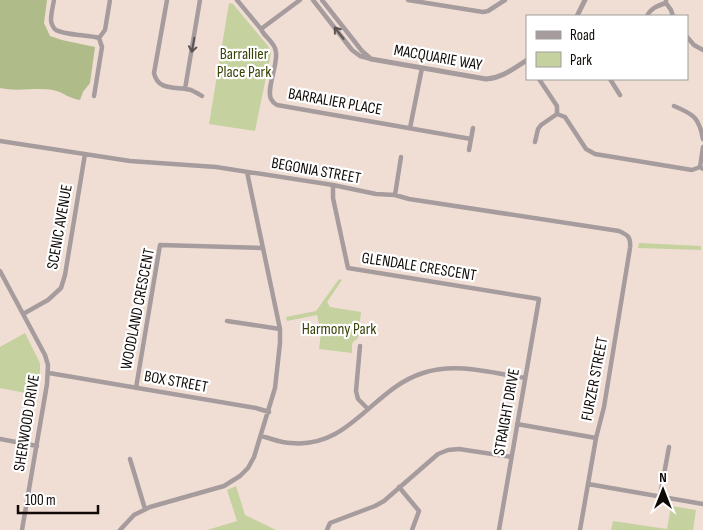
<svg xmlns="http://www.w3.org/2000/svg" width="703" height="530" font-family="'Sofia Sans Condensed',sans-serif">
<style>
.green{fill:#c5d19f}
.forest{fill:#b0bb8a}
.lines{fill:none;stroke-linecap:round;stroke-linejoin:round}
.minor{stroke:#a69c9d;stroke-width:4.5}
.tertiary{stroke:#a69c9d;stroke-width:5}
.oneway{stroke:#5b5352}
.labels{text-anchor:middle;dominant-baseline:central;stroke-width:4.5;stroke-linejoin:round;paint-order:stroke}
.park-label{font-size:16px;fill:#384106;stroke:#fff}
.street-label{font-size:16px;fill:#100a07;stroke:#fff}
</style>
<rect width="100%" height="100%" fill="#f0ded4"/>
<path class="green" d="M229,3L233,4L268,46L271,53L255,131L209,124Z
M639,243L701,246V250L638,248Z
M339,279L342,280L327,302L330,307L361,312L358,338L353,342L352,345V353L319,349L321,333L317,315L287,321L286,317L316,311Z
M25,333L40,363V372L36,395L0,388V347Z
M236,486L245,515L276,530H207L237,521L227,490Z
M671,506L696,510L693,530H611L613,521L667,529Z"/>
<path class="forest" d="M0,0H47L44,23L50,36L62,40L95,47L90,83L83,92L80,100C70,99 63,92 53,90C36,87 17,92 0,88Z"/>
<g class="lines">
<path class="minor" d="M54,0C53,6 51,13 51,20C51,23 53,28 56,30C64,35 88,35 99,38L102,47L94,96
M167,0L154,73C158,92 177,86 191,90C195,92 199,94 202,96
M237,0L261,29L300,0
M313,0L352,50L360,56L371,59
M322,0L362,51L369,57
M408,0L483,12L488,11L505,0
M666,0V3L671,10L673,16
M647,16C651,8 657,6 666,3
M261,29C265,38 275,42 276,52C278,65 266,89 271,99C272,101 275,104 277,105L471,139
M687,37L694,45L703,50
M99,38L105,30L110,0
M539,79L557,106V114L565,117L586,149L595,154L692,170L700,167L703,169
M610,79L620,95
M185,89L200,0
M674,106C693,114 699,117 703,139
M410,128L422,68
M0,141L130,161L216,167L333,185L376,194L395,195L409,199L619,231C628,235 631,237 630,248L604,407L596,438L580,530
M535,142L538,129L541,125L557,114
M469,150L473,128
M700,167L703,147
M333,185V198L348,268L539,299L499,530
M395,195L401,157
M0,271L45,355L48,365L47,384L22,530
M23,314L48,300L61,288L65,275L85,154
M227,321L280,329
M360,346L356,391L358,399L368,409
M49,373L256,408L269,412
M136,388L160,245L263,248
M517,424L596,438
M261,436C270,438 281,443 291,443C350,449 372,389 423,373C456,362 492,373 525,378
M0,439L37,446
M130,459L145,509
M588,484L703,504
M399,487L419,511L412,530
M660,496L669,447
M120,530L134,515L150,507L224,486L240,476L248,468L254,457L275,388L280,343V329L247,172
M327,530L330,523L375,506L384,501L438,454L448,450L459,449L511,457"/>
<path class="tertiary" d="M577,16L585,0
M371,59L486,79C502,78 513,69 527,60"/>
</g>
<defs><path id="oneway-shaft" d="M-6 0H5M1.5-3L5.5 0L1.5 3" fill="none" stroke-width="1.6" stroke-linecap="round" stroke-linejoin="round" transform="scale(1.25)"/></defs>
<g class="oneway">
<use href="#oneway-shaft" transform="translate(339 33) rotate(-128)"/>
<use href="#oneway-shaft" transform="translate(193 45) rotate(100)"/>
</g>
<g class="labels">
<g class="park-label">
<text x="244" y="54">Barrallier<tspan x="244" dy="18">Place Park</tspan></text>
<text x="339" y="329">Harmony Park</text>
</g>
<g class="street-label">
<text transform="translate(438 58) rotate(10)">MACQUARIE WAY</text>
<text transform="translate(335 102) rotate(10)">BARRALIER PLACE</text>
<text transform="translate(316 171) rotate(10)">BEGONIA STREET</text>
<text transform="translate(60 227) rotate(-80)">SCENIC AVENUE</text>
<text transform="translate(419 267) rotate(9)">GLENDALE CRESCENT</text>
<text transform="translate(138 309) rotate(-79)">WOODLAND CRESCENT</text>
<text transform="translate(595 379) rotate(-79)">FURZER STREET</text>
<text transform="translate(176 382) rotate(10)">BOX STREET</text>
<text transform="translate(507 412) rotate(-80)">STRAIGHT DRIVE</text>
<text transform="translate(27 423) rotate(-81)">SHERWOOD DRIVE</text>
</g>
</g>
<rect x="526" y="15" width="162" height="65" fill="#ffffff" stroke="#9f9d9c"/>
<rect x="536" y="31" width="25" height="8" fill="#a69c9d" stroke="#9f9d9c"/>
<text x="570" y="40" font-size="15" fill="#100a07">Road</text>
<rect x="536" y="52" width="25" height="15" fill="#c5d19f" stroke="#9f9d9c"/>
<text x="570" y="65" font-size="15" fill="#100a07">Park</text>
<g transform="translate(663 490)" stroke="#ffffff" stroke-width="4" paint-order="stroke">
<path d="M0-4L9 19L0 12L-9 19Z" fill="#100a07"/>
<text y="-8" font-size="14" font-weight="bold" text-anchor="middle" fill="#100a07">N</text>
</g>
<path d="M18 505v8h80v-8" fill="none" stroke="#100a07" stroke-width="2.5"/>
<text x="25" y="505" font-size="15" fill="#100a07" stroke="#ffffff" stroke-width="4" paint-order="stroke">100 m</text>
</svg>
